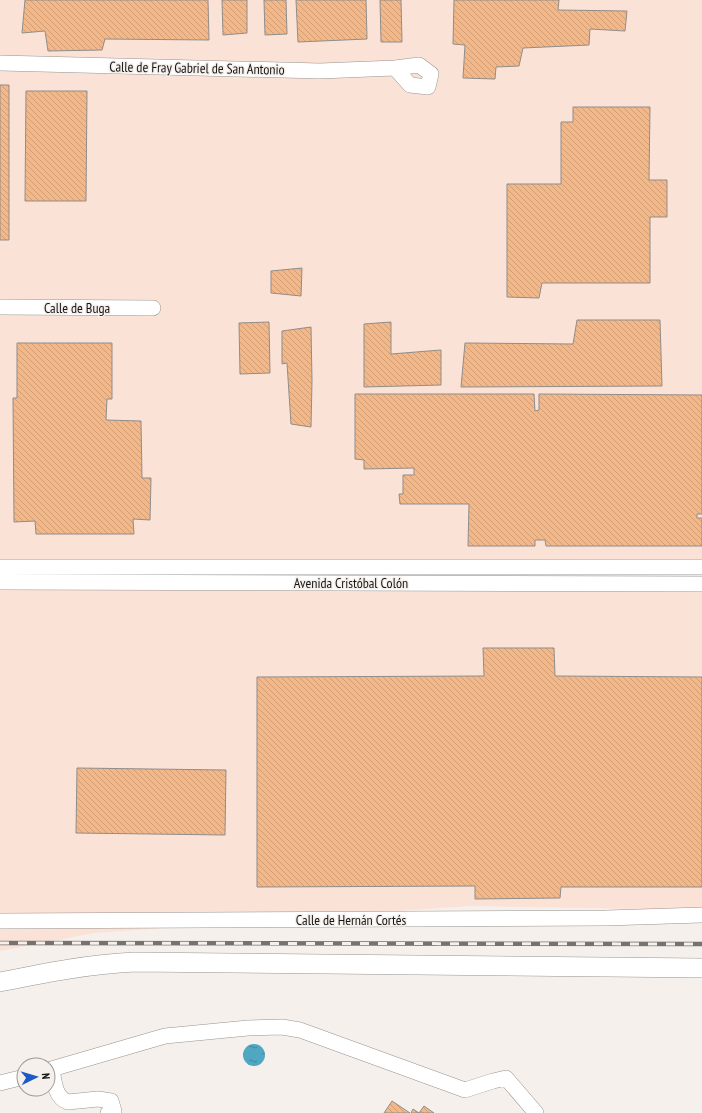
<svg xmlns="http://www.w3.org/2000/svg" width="702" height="1113" font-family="'PT Sans Narrow',sans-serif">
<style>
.industrial{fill:#fae2d7}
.water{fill:url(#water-ripples)}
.building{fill:url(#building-back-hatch);stroke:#918d89}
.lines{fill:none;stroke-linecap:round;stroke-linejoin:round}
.minor-casing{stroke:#999490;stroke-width:16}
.major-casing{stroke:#999490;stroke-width:20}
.minor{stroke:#fff;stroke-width:15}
.major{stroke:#fff;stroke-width:19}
.rail-casing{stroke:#75726f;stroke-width:4.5}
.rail{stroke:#f6f0ec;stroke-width:3;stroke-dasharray:9;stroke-linecap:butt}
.labels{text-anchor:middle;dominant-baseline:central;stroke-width:3;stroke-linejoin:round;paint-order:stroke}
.street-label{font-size:14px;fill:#171614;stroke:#f6f0ec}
</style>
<defs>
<pattern id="water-ripples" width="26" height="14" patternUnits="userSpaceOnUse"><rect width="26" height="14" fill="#50a7c2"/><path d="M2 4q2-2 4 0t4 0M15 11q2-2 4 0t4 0" fill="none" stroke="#41879c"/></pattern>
<pattern id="building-back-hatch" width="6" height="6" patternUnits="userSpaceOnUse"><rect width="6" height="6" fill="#f3b889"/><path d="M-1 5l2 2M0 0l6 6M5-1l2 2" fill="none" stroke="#d09d75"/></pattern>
</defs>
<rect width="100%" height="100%" fill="#f6f0ec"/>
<path class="industrial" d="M0,0H702V910L469,906L94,933L0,951Z"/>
<path class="water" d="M243 1055a11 11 0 1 1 22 0a11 11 0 1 1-22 0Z"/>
<path class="building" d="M25,0H208L209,40L105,39L102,50L48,51L45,31L22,33Z
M222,0H247V33L223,35Z
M264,0H286L287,34L265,35Z
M296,0H366L367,39L298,42Z
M380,0H401L402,42H381Z
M454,0H559L558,10L627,11L625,31L590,29L589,45L523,48L519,66L496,67L495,79L463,78L465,45L453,44Z
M0,85H9V240H0Z
M26,91H87L86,201H25Z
M573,107H650L649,180H667V217H650V283H542L539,298L507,297V184H561V122H573Z
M302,268L301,296L271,293V271Z
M577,320H660L662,386L461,387L465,343L573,344Z
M269,322L270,373L240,374L239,323Z
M391,322V354L441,350V385L364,387V324Z
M311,327L312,381L311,427L291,424L287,363L282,364V331Z
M17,343H112V399H107L106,420L141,421L142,478H151L150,520L133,519L134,534H36L35,521L14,522L13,398H17Z
M355,394H534L535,411L539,410V394L702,395V514H697V518H702V546H546L545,540H535V546H468L469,504H400L399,494H403V475H414V468L364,469V460L355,459Z
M483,648H554L555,676L702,677V887H561L560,898L475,899V886L257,887V677L484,676Z
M77,768L226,770L225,835L76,833Z
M392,1101L410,1113H384Z
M424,1106L434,1113H411L413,1109L419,1113Z"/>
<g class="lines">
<defs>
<path id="minor" d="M0,63L320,71L395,68L419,65L431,74L428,87L410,85L395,68
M0,307L153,308
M0,567H702
M0,582L702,584
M0,921L606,918L702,915
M52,1069C54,1081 55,1098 68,1102L98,1099L111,1101L114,1111L108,1113
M48,1070L165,1036L248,1028L282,1027L300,1030L465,1090L493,1081L506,1078L536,1113
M0,1083L24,1077"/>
<path id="major" d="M0,982C45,973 89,964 135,962L702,968"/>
</defs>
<use href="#minor" class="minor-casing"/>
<use href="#major" class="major-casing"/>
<use href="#minor" class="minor"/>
<use href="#major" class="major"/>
<defs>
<path id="rail" d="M0,943L702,944"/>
</defs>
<use href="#rail" class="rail-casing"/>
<use href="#rail" class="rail"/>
</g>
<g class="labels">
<g class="street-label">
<text transform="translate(197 68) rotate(1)">Calle de Fray Gabriel de San Antonio</text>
<text x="77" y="308">Calle de Buga</text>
<text x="351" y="583">Avenida Cristóbal Colón</text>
<text x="351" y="920">Calle de Hernán Cortés</text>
</g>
</g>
<g transform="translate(36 1077) rotate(85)"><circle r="19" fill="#f6f0ec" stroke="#9d9996"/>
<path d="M0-3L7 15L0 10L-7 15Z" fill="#1e5ac7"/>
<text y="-6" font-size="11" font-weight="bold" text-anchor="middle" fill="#171614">N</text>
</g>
</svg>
